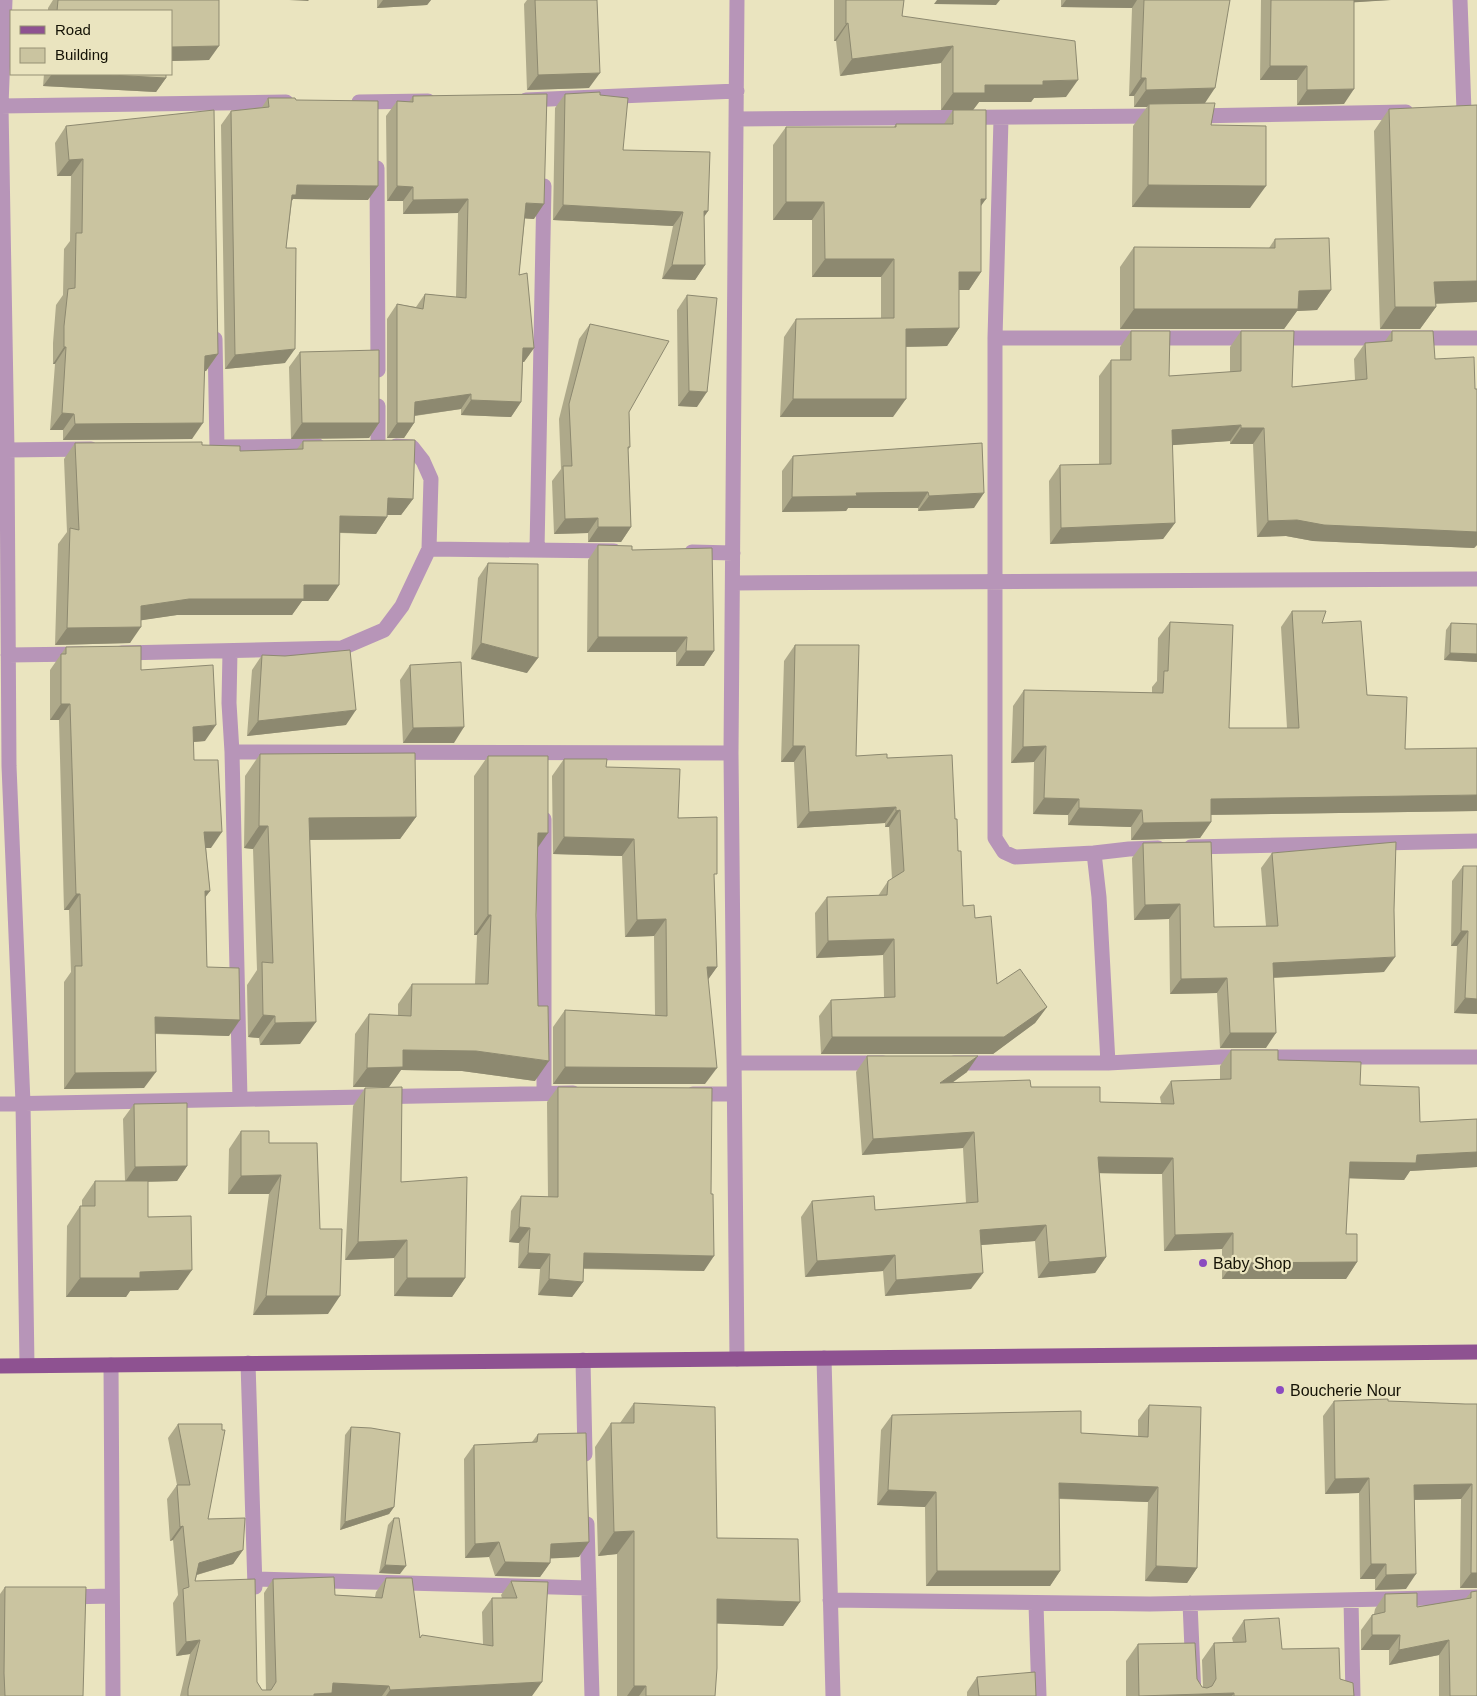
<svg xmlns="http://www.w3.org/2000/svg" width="1477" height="1696" font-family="Helvetica,sans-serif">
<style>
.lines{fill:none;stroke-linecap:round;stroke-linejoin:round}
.street{stroke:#b795b8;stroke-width:15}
.primary{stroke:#8e5291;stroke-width:15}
.wall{fill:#aea98a}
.shaded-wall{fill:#8d8970}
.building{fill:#cac4a0;stroke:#8d8970}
.poi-dot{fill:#8b4bc0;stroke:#eae4bf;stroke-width:2}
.labels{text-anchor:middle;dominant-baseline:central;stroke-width:4.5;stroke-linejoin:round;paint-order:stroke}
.poi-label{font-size:16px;fill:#151306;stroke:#eae4bf;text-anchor:start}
</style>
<rect width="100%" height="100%" fill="#eae4bf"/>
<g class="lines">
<path class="street" d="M5,0L1,106L7,450L9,766L23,1103L27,1365
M1460,0L1464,111
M526,100L737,91
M359,102L428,101
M0,106L286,102
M1194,116L1406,112
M736,119L1161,116
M377,168L378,370
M995,338L1001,119
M215,339L217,448
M378,406V446
M221,447L318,446
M7,450L91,449
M429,549L614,551
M537,550L544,186
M692,552L733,553
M734,583L1477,579
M230,651L229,703L232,752L731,753
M122,653L342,648L384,630L402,606L429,549L431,479L423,461L412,447L396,446
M8,655L82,654
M232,752L240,1099
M544,819V1093
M1191,847L1477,841
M1094,853L1015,857L1004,852L995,838V338H1477
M734,1063H883
M954,1063H1108L1220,1057H1477
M1108,1063L1099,897L1094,853L1129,849L1158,848
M693,1094H734
M0,1104L573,1093
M824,1358L833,1696
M737,1359L731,753L737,0
M583,1360L585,1454
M248,1363L255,1587
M111,1365L113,1696
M587,1524L592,1696
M255,1579L589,1588
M66,1597L112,1596
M830,1600L1150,1604L1477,1597
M1351,1600L1353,1696
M1190,1603L1194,1696
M1036,1604L1039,1696"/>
<path class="primary" d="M0,1366L1477,1352"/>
</g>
<path class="wall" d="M53,0H219L209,60L171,61V11H48V8Z
M377,0H431L427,5L377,8Z
M527,0H597L589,88L527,90L524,4Z
M834,0H904L902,16L1066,97L1034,98L1031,102H979L973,110H941V63L840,76L836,41H834Z
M1061,0H1230L1205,103L1211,125L1250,208L1132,207L1133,126L1147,107H1134V96H1129L1132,8L1061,7Z
M1261,0H1390L1354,2L1344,104L1297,105V80H1260Z
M44,74H166V78L156,92L43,86Z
M565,94L600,95L623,150L708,211L704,217L705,265L695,280L662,279L673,226L553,220L555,108Z
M413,96L534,219L525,218L519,275L534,348L524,362H523L521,402L511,417L461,415V409L415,416L414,423L404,438H387V319L397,304L416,307L425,294L456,297L458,213L403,214V201H387L386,116L397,101L409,102Z
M268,98L296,100L368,200L293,199L292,201L286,248L285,363L225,369L221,125L231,111L262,107Z
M1477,105V302L1436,304V307L1420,329H1380L1374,131L1389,109Z
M953,110L981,205V272L969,290H959V328L947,346L906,347L893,417H780L784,337L796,319L881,318V277H812V220H773V145L786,127H894L896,124H944Z
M66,126L218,354L206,371H205L192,439L63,440V430H50L55,364H53V343L56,305L63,295L64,249L70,241L71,176H57L55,143Z
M1275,239L1331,290L1317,310L1297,311L1284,329H1120V267L1134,247L1269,248Z
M687,295L697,407L678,406L677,310Z
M590,324L629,412L630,447L628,450L631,527L621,542H588V533L554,534L552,481L561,469L559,419L579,339Z
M1131,331L1169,376L1230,372V347L1241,331L1292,387L1355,380L1354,359L1365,343L1385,341L1392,331L1435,359L1475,389H1477V545L1474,548L1313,541L1286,536L1257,537L1253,444H1230V441L1172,445L1175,523L1163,539L1050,544L1049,481L1060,465L1099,464V376L1111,360H1120V347Z
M300,352L379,423L369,438L291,439L289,367Z
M303,441L413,499L401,515H387V517L376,534L340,533L339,585L328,601H302L292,615H177L141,620L130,643L55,645L58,544L67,532L64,459L75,443L202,445L240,451L297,449Z
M982,443L974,508L918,511V508H848L846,511L782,512V471L793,456Z
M598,545L632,550L714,651L704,666H676V652H587L588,560Z
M488,563L527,673L471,659L478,578Z
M1292,611L1322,623L1367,695L1405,749L1477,811L1211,815V822L1200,838L1131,840V827L1068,825V815L1033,814L1034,762L1011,763L1013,706L1024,690L1152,693V687L1157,681L1158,638L1170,622L1229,728H1287L1281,627Z
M1451,623L1477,624V662L1444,660L1446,630Z
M795,645L856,756L887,758L955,819L963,906L975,918L997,984L1047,1007L1035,1023L993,1054H821L819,1016L831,1000L884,997L883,955L816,958L815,913L827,897L878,896L888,881L892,879L889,827H885V823L797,828L794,762H781L784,661Z
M66,647L141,670L205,741L193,742L194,760L211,848H206L210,891L206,896L207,967L229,1036L155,1034L144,1088L64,1089V982L71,972L69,910H64L59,720H50V670Z
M262,655L346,725L247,736L252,670Z
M410,665L454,743H403L400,680Z
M260,754L416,817L400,839L310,840L300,1044L260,1045L259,1038L248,1037L247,985L257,970L253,849L244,848L245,776Z
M488,756L538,847L536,915L535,1081L462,1071L401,1070L389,1087H353L355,1034L369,1014L398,1016V1004L412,984H475L477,935H474V776Z
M564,759L606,767L678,818L714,877L717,967L708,979L705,1084H553V1027L565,1010L655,1015L654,936L625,937L622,856L553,854L552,776Z
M1143,843L1214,927L1266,926L1261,868L1272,853L1384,972L1274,978L1266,1048H1220L1217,993L1170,994L1169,919L1134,920L1132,858Z
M1463,866L1477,1014L1454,1013L1457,946H1451L1452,881Z
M1231,1050L1278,1060L1360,1085L1420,1122L1477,1119V1167L1410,1171L1404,1180L1349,1178L1346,1234L1357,1262L1346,1279H1222V1249L1164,1251L1162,1174L1099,1173L1106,1257L1095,1273L1038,1278L1035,1241L981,1245L971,1289L885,1296L883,1271L805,1277L801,1217L812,1201L875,1210L966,1203L963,1148L862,1155L856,1072L867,1056L967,1072L952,1083L1031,1087L1100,1102L1161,1103L1160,1097L1171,1081L1220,1080V1066Z
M558,1087L704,1271L584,1269L583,1282L572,1297L538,1295L540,1269L518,1268L519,1243L509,1242L511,1211L521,1196L548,1197L547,1102Z
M365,1088L401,1182L465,1278L452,1297L394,1296V1258L345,1260L353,1106Z
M134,1104L187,1166L177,1181L148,1182V1217L178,1290L130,1291L126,1297H66L67,1226L80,1206H82V1200L95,1181H125L123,1119Z
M241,1131L269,1143L320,1229L328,1314L253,1315L269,1194H228L229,1149Z
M1334,1401H1388L1465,1404H1477V1588H1460L1461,1499L1414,1500L1406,1589L1375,1590V1579H1360L1359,1493L1325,1494L1323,1416Z
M634,1403L717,1538L800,1602L783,1626L717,1623L715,1696H617V1554L598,1556L595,1447L611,1423H620Z
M1149,1405L1197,1568L1187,1583L1145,1581L1148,1502L1059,1499L1060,1571L1050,1586H926L925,1507L877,1505L881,1430L892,1415L1081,1433L1138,1436V1420Z
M178,1424L208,1519L243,1550L233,1564L197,1575L195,1581L262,1690H266L264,1593L273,1579L335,1595L375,1597L376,1592L386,1578L420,1637L483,1644L482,1612L492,1598H502L501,1595L511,1581L548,1582L532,1696H180L190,1654L176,1656L173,1603L178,1595L173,1540L170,1541L167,1499L177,1485L168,1438Z
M351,1427L394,1507L389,1514L340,1530L345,1435Z
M538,1434L579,1557L550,1558V1563L540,1577L495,1576L489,1557L465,1558L464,1459L474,1445L532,1442Z
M394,1518L400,1574L379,1573L388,1525Z
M5,1587L83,1696H0V1594Z
M1471,1592L1477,1696H1439V1655L1389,1665V1650H1361V1630L1372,1615L1374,1614L1375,1609L1385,1594L1417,1607L1466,1598Z
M1244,1620L1282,1649L1340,1679L1354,1696H1126V1661L1138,1644L1197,1679L1202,1687H1203L1202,1660L1214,1643L1233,1642L1232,1638Z
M977,1677L1036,1696H967V1692Z"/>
<path class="shaded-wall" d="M289,0H309L308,1Z
M383,0H431L427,5L377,8Z
M937,0H1000L996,5L934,4Z
M1066,0H1137L1132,8L1061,7Z
M1346,0H1391L1344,3Z
M848,23L836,41H834L846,24Z
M219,46L209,60L171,61V47Z
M953,46L941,63L840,76L852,59Z
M1270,66H1307L1297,80H1260Z
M600,73L589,88L527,90L538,75Z
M52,74H92L166,78L156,92L43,86Z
M1141,78H1146L1134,96H1129Z
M1078,80L1066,97L1034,98L1031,102H979L973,110H941L953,93L985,85L1043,81Z
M1215,88L1203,106L1149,104L1147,107H1134L1146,90Z
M1354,89L1344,104L1297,105L1307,90Z
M83,159L71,176H57L69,160Z
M297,185L378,186L368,200L293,199L286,209Z
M1148,185L1266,186L1250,208L1132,207Z
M397,186L413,187L403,201H387Z
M468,199L458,213L403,214L413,200Z
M981,199H986L973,217Z
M786,202H824L812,220H773Z
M526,203L544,204L534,219L516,218Z
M563,205L683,212L673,226L553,220Z
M704,211H708L698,225Z
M825,259H894L881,277H812Z
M672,265H705L695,280L662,279Z
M959,272H981L969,290H947Z
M1477,281V302L1419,304L1434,282Z
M1331,290L1317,310L1297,311L1284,329H1120L1134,309L1299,291Z
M1395,307H1436L1420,329H1380Z
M959,328L947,346L894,347L906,329Z
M64,347H66L55,364H53Z
M523,348H534L524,362H513Z
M295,349L285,363L225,369L235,355Z
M218,354L206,371L193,372L205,356Z
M689,391L707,392L697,407L678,406Z
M471,394L461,409L405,417L415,402Z
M793,399H906L893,417H780Z
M471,400L521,402L511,417L461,415Z
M62,413L74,414L63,430H50Z
M203,423L192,439L63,440L75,424Z
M302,423H379L369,438L291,439Z
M397,423H414L404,438H387Z
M1241,425L1230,441L1161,446L1172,430Z
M1241,428H1264L1253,444H1230Z
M928,492L918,508H848L846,511L782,512L792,497L856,493Z
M984,493L974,508L918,511L929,496Z
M388,498L413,499L401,515H376Z
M340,516L387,517L376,534L328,532Z
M598,518L588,533L554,534L565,519Z
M1297,520L1477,532V545L1474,548L1313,541L1286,536L1257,537L1268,521Z
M1175,523L1163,539L1050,544L1061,528Z
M598,527H631L621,542H588Z
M304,585H339L328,601H302L292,615H177L130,622L141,606L189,599Z
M141,627L130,643L55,645L67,628Z
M598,637H687L676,652H587Z
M481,643L538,658L527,673L471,659Z
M686,651H714L704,666H676Z
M1450,653L1477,654V662L1444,660Z
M61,704H70L59,720H50Z
M356,710L346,725L247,736L258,721Z
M216,725L205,741L181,743L193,727Z
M464,727L454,743H403L413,728Z
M793,746H805L794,762H781Z
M1046,746L1034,762L1011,763L1023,747Z
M1477,795V811L1199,815L1211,799Z
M1044,798L1079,799L1068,815L1033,814Z
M896,807L885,823L797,828L809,812Z
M1079,808L1142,810L1131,827L1068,825Z
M900,810L889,827H885L896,811Z
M416,817L400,839L293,840L309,818Z
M1211,822L1200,838L1131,840L1143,823Z
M259,826H268L253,849L244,848Z
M204,832H222L211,848H193Z
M538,833H548L534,853Z
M564,837L634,839L622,856L553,854Z
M205,891H210L198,907Z
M76,894H80L69,910H64Z
M1180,904L1169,919L1134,920L1145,905Z
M488,915H491L477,935H474Z
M666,919L654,936L625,937L637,920Z
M1461,931H1468L1457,946H1451Z
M894,939L883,955L816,958L828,941Z
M1395,957L1384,972L1263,978L1273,963Z
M707,967H717L705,984Z
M1227,978L1217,993L1170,994L1181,979Z
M1465,998L1477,999V1014L1454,1013Z
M1047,1007L1035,1023L993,1054H821L832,1037Z
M263,1015L275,1016L259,1038L248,1037Z
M155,1017L240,1020L229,1036L144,1033Z
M316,1022L300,1044L260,1045L275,1023Z
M1230,1033H1276L1266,1048H1220Z
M403,1050L476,1051L549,1061L535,1081L462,1071L401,1070L389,1087H353L367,1068Z
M978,1056L967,1072L929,1099L940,1083Z
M565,1067L717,1068L705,1084H553Z
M156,1072L144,1088L64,1089L75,1073Z
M974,1132L963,1148L862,1155L873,1139Z
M1477,1152V1167L1410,1171L1404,1180L1339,1178L1350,1162L1417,1155Z
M1098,1157L1173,1158L1162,1174L1086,1173Z
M187,1166L177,1181L125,1182L135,1167Z
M281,1175L269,1194H228L241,1176Z
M1046,1225L1035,1241L968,1246L980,1230Z
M519,1227L530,1228L519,1243L509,1242Z
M1233,1233L1222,1249L1164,1251L1175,1235Z
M407,1240L394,1258L345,1260L358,1242Z
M528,1253L550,1254L540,1269L518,1268Z
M584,1253L714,1256L704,1271L574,1268Z
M895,1255L883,1271L805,1277L817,1261Z
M1106,1257L1095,1273L1038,1278L1049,1262Z
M1357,1262L1346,1279H1222L1233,1263Z
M192,1270L178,1290L130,1291L126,1297H66L80,1278L140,1272Z
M983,1273L971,1289L885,1296L896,1280Z
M407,1278H465L452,1297L394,1296Z
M549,1279L583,1282L572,1297L538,1295Z
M266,1296H340L328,1314L253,1315Z
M1369,1478L1359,1493L1325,1494L1335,1479Z
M1059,1483L1158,1487L1148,1502L1048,1498Z
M1472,1484L1461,1499L1403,1500L1414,1485Z
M888,1490L936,1492L925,1507L877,1505Z
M394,1507L389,1514L340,1530L345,1522Z
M183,1526L173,1540L170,1541L180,1527Z
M634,1531L617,1554L598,1556L614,1532Z
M499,1542L489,1557L465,1558L475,1544Z
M589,1542L579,1557L541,1559L551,1544Z
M243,1550L233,1564L189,1577L199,1563Z
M505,1562L550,1563L540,1577L495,1576Z
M1371,1564H1386L1375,1579H1360Z
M385,1565L406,1566L400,1574L379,1573Z
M1156,1566L1197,1568L1187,1583L1145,1581Z
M937,1571H1060L1050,1586H926Z
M1471,1573H1477V1588H1460Z
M1416,1574L1406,1589L1375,1590L1386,1575Z
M717,1599L800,1602L783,1626L701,1623Z
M1372,1635H1400L1389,1650H1361Z
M200,1640L190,1654L176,1656L186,1642Z
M1449,1640L1439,1655L1389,1665L1399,1650Z
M542,1682L532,1696H386L390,1690Z
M333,1683L389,1686L382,1696H313L314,1694Z
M634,1686H646L639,1696H627Z
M1234,1693L1232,1696H1139Z"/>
<path class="building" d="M58,0H219V46L171,47V11H57Z
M535,0H597L600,73L538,75Z
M846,0H904L902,16L1075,41L1078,80L1043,81V85H985V93H953V46L852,59L848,23L846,24Z
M1144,0H1230L1215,88L1146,90V78H1141Z
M1271,0H1354V89L1307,90V66H1270Z
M92,74H166V78Z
M600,92V95L628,98L623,150L710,152L708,211H704L705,265H672L683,212L563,205L565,94Z
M547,94L544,204L526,203L519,275L527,273L534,348H523L521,402L471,400V394L415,402L414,423H397V304L423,309L425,294L466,298L468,199L413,200V187L397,186V101L413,102V96Z
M268,98H295L296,100L378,101V186L297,185L296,195H292L286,248H296L295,349L235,355L231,111L269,107Z
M1215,103L1211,125L1266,126V186L1148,185L1149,104Z
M1477,105V281L1434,282L1436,307H1395L1389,109Z
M214,110L218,354L205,356L203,423L75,424L74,414L62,413L66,347H64V326L68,289L75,288L76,233H82L83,159L69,160L66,126Z
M953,110H986V199H981V272H959V328L906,329V399H793L796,319L894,318V259H825L824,202H786V127H896V124H953Z
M1329,238L1331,290L1299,291L1298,309H1134V247L1275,248V239Z
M687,295L717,298L707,392L689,391Z
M590,324L669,341L629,412L630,447H628L631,527H598V518L565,519L563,466H572L569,404Z
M1131,331H1170L1169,376L1241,371V331H1294L1292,387L1367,379L1365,343L1392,341V331H1433L1435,359L1474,357L1475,389H1477V532L1324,525L1297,520L1268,521L1264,428H1241V425L1172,430L1175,523L1061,528L1060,465L1111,464V360H1131Z
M379,350V423H302L300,352Z
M415,440L413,499L388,498L387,517L340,516L339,585H304V599H189L141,606V627L67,628L70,528L79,530L75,443L202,442V445L240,446V451L303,449V441Z
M982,443L984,493L929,496L928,492L856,493L857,496L792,497L793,456Z
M598,545L632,546V550L712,548L714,651H686L687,637H598Z
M488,563L538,564V658L481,643Z
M1292,611H1326L1322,623L1361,621L1367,695L1407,697L1405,749L1477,748V795L1211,799V822L1143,823L1142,810L1079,808V799L1044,798L1046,746L1023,747L1024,690L1163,693L1164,671H1168L1170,622L1233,625L1229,728H1299Z
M1451,623L1477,624V654L1450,653Z
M795,645H859L856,756L887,754V758L952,755L955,819H957L958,851H961L963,906L974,905L975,918L991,916L997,984L1020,969L1047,1007L1004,1037H832L831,1000L895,997L894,939L828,941L827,897L887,895L888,881L904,871L900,810L896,811V807L809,812L805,746H793Z
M141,646V670L213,665L216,725L193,727L194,760H218L222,832H204L210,891H205L207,967L239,968L240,1020L155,1017L156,1072L75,1073V966H82L80,894H76L70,704H61V654H66V647Z
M350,650L356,710L258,721L262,655L285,656Z
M461,662L464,727L413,728L410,665Z
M415,753L416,817L309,818L316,1022L275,1023V1016L263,1015L262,962L273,963L268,826H259L260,754Z
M488,756H548V833H538L536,915L538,1006H548L549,1061L476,1051L403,1050V1067L367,1068L369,1014L411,1016L412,984H488L491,915H488Z
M564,759H607L606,767L680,769L678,818L717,817V874H714L717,967H707L717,1068L565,1067V1010L667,1016L666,919L637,920L634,839L564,837Z
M1211,842L1214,927L1278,926L1272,853L1396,842L1394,910L1395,957L1273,963L1276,1033H1230L1227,978L1181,979L1180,904L1145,905L1143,843Z
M1463,866H1477V999L1465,998L1468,931H1461Z
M1231,1050H1278V1060L1361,1062L1360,1085L1419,1087L1420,1122L1477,1119V1152L1417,1155L1416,1163L1350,1162L1346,1234H1357V1262L1233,1263V1233L1175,1235L1173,1158L1098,1157L1106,1257L1049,1262L1046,1225L980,1230L983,1273L896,1280L895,1255L817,1261L812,1201L874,1196L875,1210L978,1202L974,1132L873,1139L867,1056H978L940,1083L1030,1080L1031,1087H1100V1102L1174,1104L1171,1081L1231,1079Z
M402,1087L401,1182L467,1177L465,1278H407V1240L358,1242L365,1088Z
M558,1087L712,1088L711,1194H713L714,1256L584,1253L583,1282L549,1279L550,1254L528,1253L530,1228L519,1227L521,1196L558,1197Z
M187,1103V1166L135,1167L134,1104Z
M241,1131H269V1143H317L320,1229H342L340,1296H266L281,1175L241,1176Z
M95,1181H148V1217L191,1216L192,1270L140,1272V1278H80V1206H95Z
M1388,1399V1401L1465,1404H1477V1573H1471L1472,1484L1414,1485L1416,1574L1386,1575V1564H1371L1369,1478L1335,1479L1334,1401Z
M634,1403L715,1407L717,1538L798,1539L800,1602L717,1599V1668L715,1696H646V1686H634V1531L614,1532L611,1423H634Z
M1149,1405L1201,1407L1197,1568L1156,1566L1158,1487L1059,1483L1060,1571H937L936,1492L888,1490L892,1415L1081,1411V1433L1148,1437Z
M178,1424H222V1430H225L208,1519L245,1518L243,1550L199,1563L195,1581L255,1579L257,1682L262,1690H271L276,1682L273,1579L334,1577L335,1595L382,1598L386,1578H412L420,1638L422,1635L493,1646L492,1598H517L511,1581L548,1582L542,1682L390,1690L389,1686L333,1683L332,1693L314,1694V1696H188V1689L200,1640L186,1642L183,1589L189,1587L183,1526L180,1527L177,1485H190Z
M351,1427L371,1428L400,1433L394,1507L345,1522Z
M586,1433L589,1542L551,1544L550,1563L505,1562L499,1542L475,1544L474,1445L537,1442L538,1434Z
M394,1518H399L406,1566L385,1565Z
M5,1587H86L83,1696H5L4,1673Z
M1477,1591V1696H1450L1449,1640L1399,1650L1400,1635H1372V1615L1385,1612V1594L1417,1593V1607L1471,1598V1592Z
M1279,1618L1282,1649L1339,1648L1340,1679L1353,1683L1354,1696H1234V1693L1139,1696L1138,1644L1195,1643L1197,1679L1202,1687L1207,1688L1212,1686L1216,1679L1214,1643L1246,1642L1244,1620Z
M1035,1672L1036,1696H979L977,1677Z"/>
<g class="poi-dot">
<circle cx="1203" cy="1263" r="5"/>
<circle cx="1280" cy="1390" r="5"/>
</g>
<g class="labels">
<g class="poi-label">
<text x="1213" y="1263">Baby Shop</text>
<text x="1290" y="1390">Boucherie Nour</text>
</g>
</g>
<rect x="10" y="10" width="162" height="65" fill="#eae4bf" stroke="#959075"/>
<rect x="20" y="26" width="25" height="8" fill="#8e5291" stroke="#959075"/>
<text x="55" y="35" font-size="15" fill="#151306">Road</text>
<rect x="20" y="48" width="25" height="15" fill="#cac4a0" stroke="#959075"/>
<text x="55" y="60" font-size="15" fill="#151306">Building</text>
</svg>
